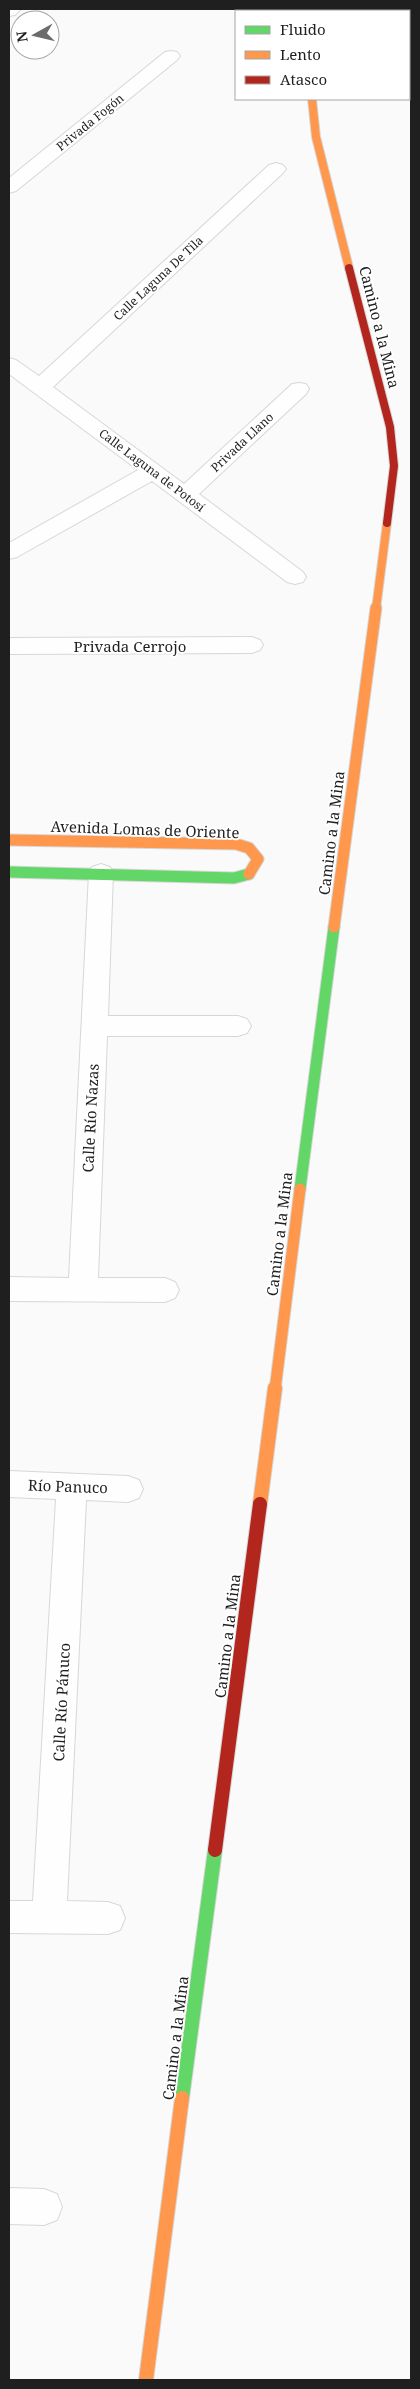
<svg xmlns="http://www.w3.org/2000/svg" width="420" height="2389" font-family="'Noto Serif',serif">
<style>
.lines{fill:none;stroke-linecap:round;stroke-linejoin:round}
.street-casing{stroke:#d7d7d7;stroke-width:2}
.fast-far2-casing{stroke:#d7d7d7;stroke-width:10}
.fast-far1-casing{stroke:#d7d7d7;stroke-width:13}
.fast-casing{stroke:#d7d7d7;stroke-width:16}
.slow-far2-casing{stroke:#d7d7d7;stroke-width:10}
.slow-far1-casing{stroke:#d7d7d7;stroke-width:13}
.slow-casing{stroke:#d7d7d7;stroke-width:16}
.jam-far1-casing{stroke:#d7d7d7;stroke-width:10}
.jam-casing{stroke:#d7d7d7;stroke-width:16}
.street{fill:#fefefe;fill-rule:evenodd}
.fast-far2{stroke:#63d668;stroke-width:8}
.fast-far1{stroke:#63d668;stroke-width:11}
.fast{stroke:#63d668;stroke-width:14}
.slow-far2{stroke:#ff974d;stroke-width:8}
.slow-far1{stroke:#ff974d;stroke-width:11}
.slow{stroke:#ff974d;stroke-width:14}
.jam-far1{stroke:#b3261e;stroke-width:8}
.jam{stroke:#b3261e;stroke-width:14}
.labels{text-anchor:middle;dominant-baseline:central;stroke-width:4;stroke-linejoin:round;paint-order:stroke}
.far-street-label{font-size:12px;fill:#1f1f20;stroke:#fff}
.street-label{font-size:15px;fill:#1f1f20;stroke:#fff}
</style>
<rect width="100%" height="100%" fill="#fafafa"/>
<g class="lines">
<defs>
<path id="street" d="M9,9H21L15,15L9,16Z
M171,51L177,52L180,56L177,60L16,191L9,193V178L165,52Z
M276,163L283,165L286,169L283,173L53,387L184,484L292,384L299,383L306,384L309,389L306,394L199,494L303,572L306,577L303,582L295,584L287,582L152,481L17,557L9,559V543L138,470L9,374V358L16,360L39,376L269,165Z
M252,637L260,640L263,645L260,650L252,653L9,654V638Z
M101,864L110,867L113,873L108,1016H238L247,1019L251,1026L247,1033L238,1036H107L98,1278H165L175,1282L179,1290L175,1298L165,1302L9,1301V1277L69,1278L89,873L92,867Z
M9,1471L128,1476L139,1480L143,1489L139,1498L128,1502L86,1500L67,1901L108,1902L120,1906L125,1918L120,1930L108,1934L9,1933V1901H33L56,1499L9,1497Z
M9,2188L44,2189L57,2194L62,2207L57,2220L44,2225L9,2224Z"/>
<path id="fast-far2" d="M307,9V11"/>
<path id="fast-far1" d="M9,872L234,878L249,874
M300,1189L334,927"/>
<path id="fast" d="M182,2098L215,1850"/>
<path id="slow-far2" d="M312,99L316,137L349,268
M376,609L387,523"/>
<path id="slow-far1" d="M9,840L236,844L249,848L258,859L249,874
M334,927L376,608
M275,1390L300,1189"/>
<path id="slow" d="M260,1504L275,1388
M146,2380L182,2098"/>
<path id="jam-far1" d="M349,268L390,427L394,466L387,523"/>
<path id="jam" d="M215,1850L260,1504"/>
</defs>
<use href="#street" class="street-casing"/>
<use href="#fast-far2" class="fast-far2-casing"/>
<use href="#fast-far1" class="fast-far1-casing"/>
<use href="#fast" class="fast-casing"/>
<use href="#slow-far2" class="slow-far2-casing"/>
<use href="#slow-far1" class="slow-far1-casing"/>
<use href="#slow" class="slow-casing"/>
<use href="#jam-far1" class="jam-far1-casing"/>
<use href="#jam" class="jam-casing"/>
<use href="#street" class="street"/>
<use href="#fast-far2" class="fast-far2"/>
<use href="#fast-far1" class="fast-far1"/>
<use href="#fast" class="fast"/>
<use href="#slow-far2" class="slow-far2"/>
<use href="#slow-far1" class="slow-far1"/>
<use href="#slow" class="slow"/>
<use href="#jam-far1" class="jam-far1"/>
<use href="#jam" class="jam"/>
</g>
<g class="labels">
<g class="far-street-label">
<text transform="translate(90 122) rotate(-39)">Privada Fogón</text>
<text transform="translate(158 278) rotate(-43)">Calle Laguna De Tila</text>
<text transform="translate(242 442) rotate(-43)">Privada Llano</text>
<text transform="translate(152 470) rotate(37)">Calle Laguna de Potosí</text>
</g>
<g class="street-label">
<text transform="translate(380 327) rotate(76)">Camino a la Mina</text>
<text x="130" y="646">Privada Cerrojo</text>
<text transform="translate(145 829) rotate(2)">Avenida Lomas de Oriente</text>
<text transform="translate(331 833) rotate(-83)">Camino a la Mina</text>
<text transform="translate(90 1118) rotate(-87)">Calle Río Nazas</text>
<text transform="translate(279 1234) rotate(-83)">Camino a la Mina</text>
<text transform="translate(68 1486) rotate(2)">Río Panuco</text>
<text transform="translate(227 1636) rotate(-83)">Camino a la Mina</text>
<text transform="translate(61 1702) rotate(-87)">Calle Río Pánuco</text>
<text transform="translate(175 2038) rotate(-83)">Camino a la Mina</text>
</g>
</g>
<rect width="420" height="2389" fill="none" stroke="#1f1f20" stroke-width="20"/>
<rect x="235" y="10" width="175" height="90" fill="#ffffff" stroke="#a5a5a6"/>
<rect x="245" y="26" width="25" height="8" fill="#63d668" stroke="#a5a5a6"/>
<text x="280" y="35" font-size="15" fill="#1f1f20">Fluido</text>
<rect x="245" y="51" width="25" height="8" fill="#ff974d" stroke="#a5a5a6"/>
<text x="280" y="60" font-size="15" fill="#1f1f20">Lento</text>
<rect x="245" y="76" width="25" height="8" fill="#b3261e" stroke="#a5a5a6"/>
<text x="280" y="85" font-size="15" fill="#1f1f20">Atasco</text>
<g transform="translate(35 35) rotate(262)"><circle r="24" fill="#ffffff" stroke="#a5a5a6"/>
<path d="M0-4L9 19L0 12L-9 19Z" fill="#6c6c6c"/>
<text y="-8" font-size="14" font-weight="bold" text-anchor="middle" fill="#1f1f20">N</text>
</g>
</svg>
